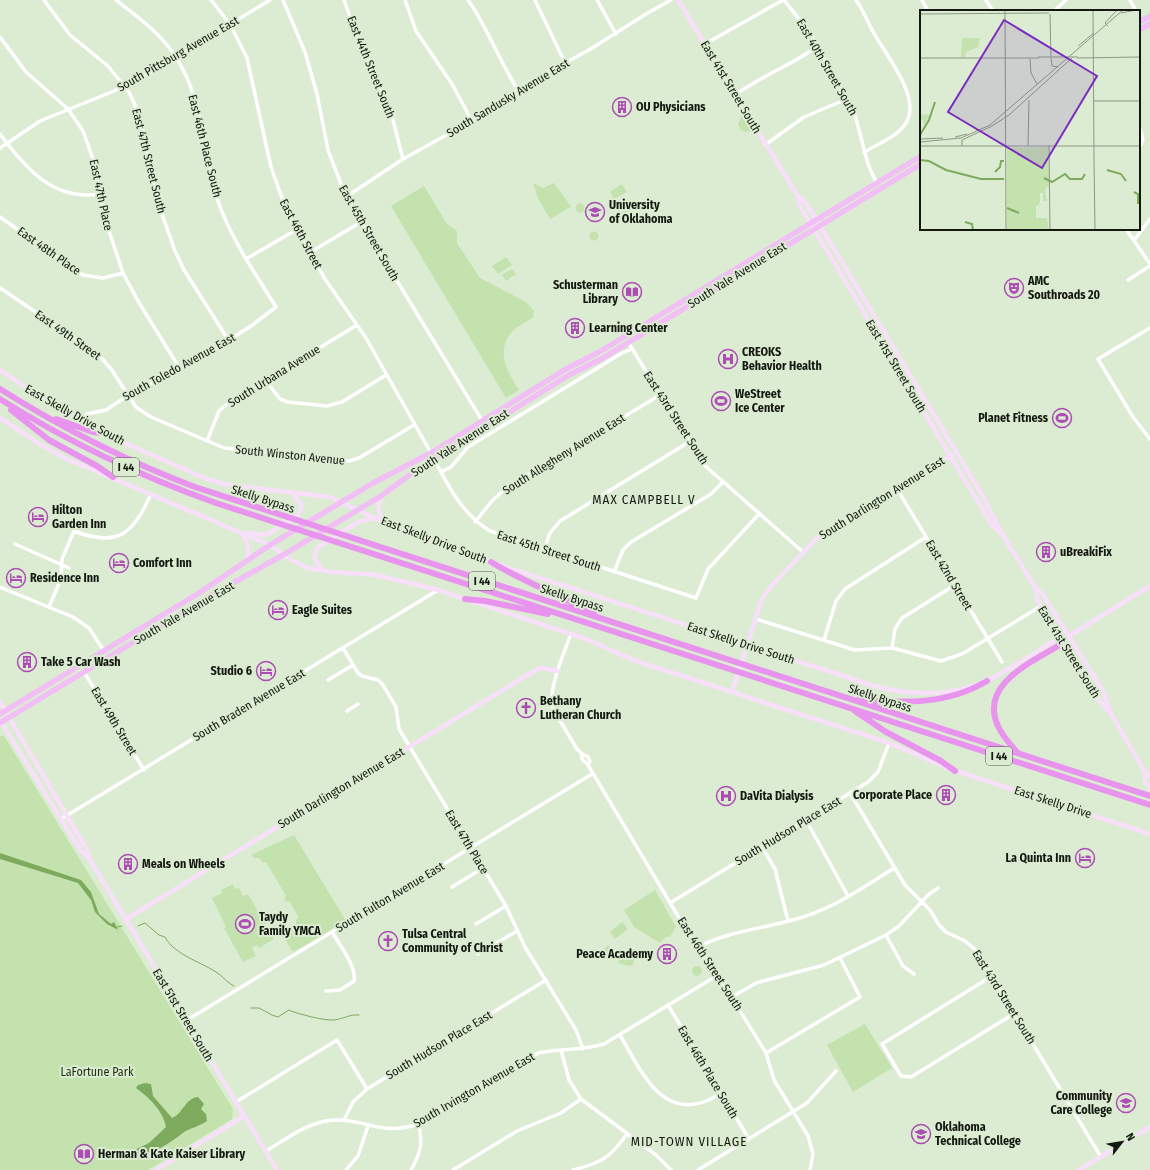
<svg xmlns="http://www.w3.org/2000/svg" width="1150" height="1170" font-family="'Fira Sans Condensed',sans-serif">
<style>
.green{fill:#c3e2ae}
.water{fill:#7eaa5d}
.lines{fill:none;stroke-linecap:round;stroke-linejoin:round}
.stream{stroke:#7eaa5d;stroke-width:1}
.street{stroke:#fff;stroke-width:3.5}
.secondary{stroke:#f8dffa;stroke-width:4.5}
.primary{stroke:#f1bef5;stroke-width:5.5}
.highway{stroke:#e893ee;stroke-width:6}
.labels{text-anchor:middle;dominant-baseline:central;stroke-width:4;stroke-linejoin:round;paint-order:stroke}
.shield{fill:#dcecd2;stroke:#4f584a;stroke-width:1}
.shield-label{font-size:11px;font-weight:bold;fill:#131910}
.street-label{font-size:12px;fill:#131910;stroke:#dcecd2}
.poi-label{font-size:12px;font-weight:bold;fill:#131910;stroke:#dcecd2;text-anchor:start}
.park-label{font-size:12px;fill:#1d2f0f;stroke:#dcecd2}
.neighbourhood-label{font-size:13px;letter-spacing:1px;fill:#131910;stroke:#dcecd2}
.inset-river{fill:none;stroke:#7eaa5d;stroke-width:2}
.inset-road{fill:none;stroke:#8c9884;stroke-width:1}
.view{fill:#7b2cbf;fill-opacity:0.15;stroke:#7b2cbf;stroke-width:2}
.inset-edge{fill:none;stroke:#131910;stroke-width:2}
</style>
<rect width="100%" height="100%" fill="#dcecd2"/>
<path class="green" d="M742,116L751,131L745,132L740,129L738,123Z
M533,183L543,188L554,183L572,208L570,207L550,219L538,198Z
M622,184L627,192L614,199L610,192Z
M424,186L447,224L457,231V243L480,278L526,302L534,311L533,317C528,322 521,324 515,329C494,348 506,370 519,390L506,398L391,206Z
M632,199L636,207L624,214L619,207Z
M575.5 208a4.5 4.5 0 1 1 9 0a4.5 4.5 0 1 1-9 0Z
M589.5 236a4.5 4.5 0 1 1 9 0a4.5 4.5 0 1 1-9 0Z
M506,257L512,265L498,274L492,266Z
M512,269L516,274L506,281L502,275Z
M0,736H4L233,1109L232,1119L148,1170H0Z
M294,835L346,921L293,952L282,935L296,924V920L299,918L289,901L286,902L284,898L286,896L266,862L263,863L259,858H254L251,855Z
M233,884L235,889L239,888L243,896L248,894L274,939L259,948L257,945L252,948L256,956L243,962L224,928L226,927L212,898L222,893L221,890Z
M655,890L676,927L670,937H666L660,943L634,927L624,910Z
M622,922L628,929L615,939L610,932Z
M607,945L613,948L607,959L601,956Z
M624,951L634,959L633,965L629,966L618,963Z
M692 971a5 5 0 1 1 10 0a5 5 0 1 1-10 0Z
M865,1024L892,1068L853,1092L827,1045Z"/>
<path class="water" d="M0,853L81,880L91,892L99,914L111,924L114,922L118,930L107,924L95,912L91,900L78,883L0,859Z
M145,1083L151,1084L153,1096L172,1118C183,1114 185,1098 198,1097L204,1104L201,1109L206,1114L207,1121C200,1126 191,1128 184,1132C172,1142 147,1158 131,1159L129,1157L130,1152L149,1143L166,1127C163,1110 148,1097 136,1088L138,1085Z"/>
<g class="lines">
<path class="stream" d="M138,926L145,923L159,935L165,937C174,955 204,963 219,974C224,978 228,983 234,986
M117,927L122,926
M251,1008H259L272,1015L278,1017L289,1010C297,1014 326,1021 334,1020C343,1019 350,1014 359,1015"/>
<path class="street" d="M44,0L70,35L108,66L129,92L139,114L163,217L175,251L184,270L229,341
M211,0L230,24L247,58L271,167L288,215L325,279L366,338L431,453
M283,0L305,52L317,94L328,150L346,197L483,422
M344,0L358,40L390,108L403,159
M405,0L416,31L452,84L472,121
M468,0C488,28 499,61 518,90
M535,0L565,63
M597,0L616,34
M784,0L810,33L854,111L868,164L876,182
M856,0C864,11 868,24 875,35C887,56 918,94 908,119C902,135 878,144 864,152
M922,0L928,11
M986,0L993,11
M1130,0L1136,11
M1054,11L1066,0
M0,37L26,72L68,109L83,131L93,159L106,222L123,273L138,301L180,369
M705,44L783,0
M735,95C761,76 792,65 818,46
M1139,126L1143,139L1139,149
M0,134C26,168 52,201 100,194
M765,145L804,117L847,99
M0,148L40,121L114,91L151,72L270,0
M346,197L403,159L472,121L523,86L589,50L646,14L671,0
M0,217L83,275L103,278L123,273
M1126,229L1150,264
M1135,239L1150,219
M309,253L361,222
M246,259L296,230
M1128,280L1150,266
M0,288L99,355L111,369L136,407L151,417L224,448L349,461L359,458L414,425
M1150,328L1098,359L1133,417L1150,439
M628,342L703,464L803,552
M266,381L280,399L288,402L327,406L342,402L386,375
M81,421L87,414L106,410L127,396L204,356L251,326L276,307C255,273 231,239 218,201C202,154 204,98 175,56C160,33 138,17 116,0
M207,441L219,411L226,405L357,325
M434,459C448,486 463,515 490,531L696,598L708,569L759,514
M441,472L451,467L468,447L622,353L632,349
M897,489L1002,662
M475,522L492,501L506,488L660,395
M15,544L69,568
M544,550L550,533L560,521L689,442
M614,572L623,550L631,542L711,494L723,482
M0,587L73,617L89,628L104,651
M49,607L61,579L62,559L74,531C118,548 133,534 151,494
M756,619L855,650L892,648L941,661L962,654L1041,606
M571,634C564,653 547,691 553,709L577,749L582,754L587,756L590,761L588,765
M824,640L836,601L845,589L926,537
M343,648L358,673L362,676L378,680L383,685L396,707L399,729L506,906L525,947L576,1030L583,1049
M892,648L895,629L902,618L955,585
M84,672L144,770
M328,680L353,665
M347,711L358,704
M582,754V759L588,765L697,948L718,975L766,1053L774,1080L808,1136L813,1154L810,1170
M850,793L905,885L930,910L939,925L946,932L965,941L977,951L1101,1157
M61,819L438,590
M806,820L848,896
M762,847L775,869L788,921
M452,887L483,868
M670,903L868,782L878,772L889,743
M476,924L506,906
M886,935L903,966L914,974
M697,948C725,931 770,928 803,917C835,907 866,886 894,868
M478,954L517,931
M992,976L882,1044L901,1076L911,1077L1015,1013
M326,991L340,990L354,981C357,967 339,944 332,932
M732,997L756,983L824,965L886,935L899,926L928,895L938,888
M668,1005L749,1139
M187,1020L592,774
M620,1035C636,1062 656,1111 695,1104C705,1103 713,1098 721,1093
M561,1050L569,1080L581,1099L656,1155L671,1170
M766,1053L860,997L840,958
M236,1102L337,1040L367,1089
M344,1120L353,1102L367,1089L546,980
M266,1151C286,1139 308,1122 333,1120C366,1118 380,1137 418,1124L538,1053C560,1048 582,1051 604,1044L718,975
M346,1170L358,1156L368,1126
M411,1170C420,1154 424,1142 418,1124
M453,1170L517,1131L561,1113L581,1099
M573,1170C601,1163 610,1158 627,1134
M698,1170L807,1103L836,1071"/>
<path class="secondary" d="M678,0L797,195L800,206L992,525L1001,533
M797,195L805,202L814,216L981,493L1002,534L1035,587L1043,595L1103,691L1110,712L1145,772L1150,776
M0,370L37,395L102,433L209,480L229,485L330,497L402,531L491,562L871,685C908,696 952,697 988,680C1011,669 1032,654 1054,641H1061L1150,586
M0,418L41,445L67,459L270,545L291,560L308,568L332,572L376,575L438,590L586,639L633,660L889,743L947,768L1150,834
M381,496L378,508L383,522
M248,533L266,535L297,516L301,509V504L291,492
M243,534L248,546L247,560
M322,570L314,558L317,548L358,522L376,518
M1035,587L1037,599L1061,641L1095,696L1109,712
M732,692L762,599L772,585L819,536L952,455
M0,702L86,848L90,860L277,1170
M0,720L61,819L81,851L89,858
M1145,772V781L1150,789
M126,919L529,674L540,668L559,671
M156,1170L244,1116
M1079,1170L1150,1127"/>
<path class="primary" d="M1139,22L1150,16
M1139,30L1150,24
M0,714L199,593L270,545L373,483L431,453L566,369L601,351L921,156
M0,723L203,600L283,555L381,496L419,468L529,400L569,375L603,358L921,164"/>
<path class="highway" d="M0,389C62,428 126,461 195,487L1150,796
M0,399C68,442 140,476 216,503L1150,805
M11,410L49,440L97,466L113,477
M56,419L93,432L102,433
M491,562C524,582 560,595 594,614
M465,599L485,601L548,614
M858,700C903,703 947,705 987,681
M855,711L886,732L941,761L955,771
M1018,753C1011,745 1002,736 998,726C979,685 1030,663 1058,646L1061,641"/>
</g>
<defs>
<symbol id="building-ring" viewBox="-11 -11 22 22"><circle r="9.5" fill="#dcecd2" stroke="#ac4cb4" stroke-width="1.5"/><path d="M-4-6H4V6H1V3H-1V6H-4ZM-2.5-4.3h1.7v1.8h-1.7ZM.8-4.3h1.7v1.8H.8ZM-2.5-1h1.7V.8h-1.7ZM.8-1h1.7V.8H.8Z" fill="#ac4cb4"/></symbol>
<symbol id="university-ring" viewBox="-11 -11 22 22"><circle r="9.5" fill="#dcecd2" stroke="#ac4cb4" stroke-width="1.5"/><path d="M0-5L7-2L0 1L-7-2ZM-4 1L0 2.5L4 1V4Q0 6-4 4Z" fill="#ac4cb4"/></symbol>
<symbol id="theatre-ring" viewBox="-11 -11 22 22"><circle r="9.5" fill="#dcecd2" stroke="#ac4cb4" stroke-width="1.5"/><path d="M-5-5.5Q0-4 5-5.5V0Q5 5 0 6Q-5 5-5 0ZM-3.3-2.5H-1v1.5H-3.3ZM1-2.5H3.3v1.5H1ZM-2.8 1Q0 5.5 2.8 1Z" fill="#ac4cb4"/></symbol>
<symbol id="library-ring" viewBox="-11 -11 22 22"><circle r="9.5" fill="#dcecd2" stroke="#ac4cb4" stroke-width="1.5"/><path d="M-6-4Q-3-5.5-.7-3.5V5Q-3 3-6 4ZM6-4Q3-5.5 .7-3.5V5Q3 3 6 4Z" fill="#ac4cb4"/></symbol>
<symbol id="hospital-ring" viewBox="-11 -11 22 22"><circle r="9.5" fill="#dcecd2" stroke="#ac4cb4" stroke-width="1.5"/><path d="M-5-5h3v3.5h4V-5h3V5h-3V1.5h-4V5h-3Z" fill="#ac4cb4"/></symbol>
<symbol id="stadium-ring" viewBox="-11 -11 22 22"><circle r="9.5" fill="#dcecd2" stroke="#ac4cb4" stroke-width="1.5"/><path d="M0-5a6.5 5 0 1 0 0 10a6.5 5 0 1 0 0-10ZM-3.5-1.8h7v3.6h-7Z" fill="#ac4cb4"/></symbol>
<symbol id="hotel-ring" viewBox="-11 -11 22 22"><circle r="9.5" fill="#dcecd2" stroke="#ac4cb4" stroke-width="1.5"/><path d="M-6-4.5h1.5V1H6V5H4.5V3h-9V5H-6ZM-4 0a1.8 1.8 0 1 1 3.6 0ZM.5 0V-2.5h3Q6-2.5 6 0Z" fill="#ac4cb4"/></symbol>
<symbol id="church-ring" viewBox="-11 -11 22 22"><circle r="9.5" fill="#dcecd2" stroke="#ac4cb4" stroke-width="1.5"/><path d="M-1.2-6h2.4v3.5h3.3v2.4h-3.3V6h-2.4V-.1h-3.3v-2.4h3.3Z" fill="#ac4cb4"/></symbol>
</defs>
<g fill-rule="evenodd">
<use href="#building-ring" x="611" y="96" width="22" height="22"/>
<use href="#university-ring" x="584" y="201" width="22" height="22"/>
<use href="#theatre-ring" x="1003" y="277" width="22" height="22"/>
<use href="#library-ring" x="621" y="281" width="22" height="22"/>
<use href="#building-ring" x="564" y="317" width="22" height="22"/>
<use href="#hospital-ring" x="717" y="348" width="22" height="22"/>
<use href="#stadium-ring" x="710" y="390" width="22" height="22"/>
<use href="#stadium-ring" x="1051" y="407" width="22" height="22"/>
<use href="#hotel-ring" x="27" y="506" width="22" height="22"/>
<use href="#building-ring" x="1035" y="541" width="22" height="22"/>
<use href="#hotel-ring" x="108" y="552" width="22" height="22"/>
<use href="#hotel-ring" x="5" y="567" width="22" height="22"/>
<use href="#hotel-ring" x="267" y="599" width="22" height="22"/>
<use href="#building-ring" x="16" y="651" width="22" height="22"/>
<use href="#hotel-ring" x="255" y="660" width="22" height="22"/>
<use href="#church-ring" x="515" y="697" width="22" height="22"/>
<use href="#building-ring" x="935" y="784" width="22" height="22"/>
<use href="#hospital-ring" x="715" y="785" width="22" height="22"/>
<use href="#hotel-ring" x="1074" y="847" width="22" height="22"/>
<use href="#building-ring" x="117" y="853" width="22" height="22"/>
<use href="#stadium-ring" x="234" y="913" width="22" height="22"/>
<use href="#church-ring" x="377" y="930" width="22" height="22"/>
<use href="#building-ring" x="656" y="943" width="22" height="22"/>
<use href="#university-ring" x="1115" y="1092" width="22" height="22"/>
<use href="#university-ring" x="910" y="1123" width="22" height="22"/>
<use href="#library-ring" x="73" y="1143" width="22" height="22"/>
</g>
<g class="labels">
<g class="shield">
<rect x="113" y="458" width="26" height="18" rx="3"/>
<rect x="469" y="572" width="26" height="18" rx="3"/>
<rect x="986" y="747" width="26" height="18" rx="3"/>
</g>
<g class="shield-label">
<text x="126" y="467">I 44</text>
<text x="482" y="581">I 44</text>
<text x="999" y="756">I 44</text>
</g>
<g class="street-label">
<text transform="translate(178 54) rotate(-30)">South Pittsburg Avenue East</text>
<text transform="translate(371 67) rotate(68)">East 44th Street South</text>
<text transform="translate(827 67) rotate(60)">East 40th Street South</text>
<text transform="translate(731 87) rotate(59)">East 41st Street South</text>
<text transform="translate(508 98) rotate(-31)">South Sandusky Avenue East</text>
<text transform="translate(205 146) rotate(76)">East 46th Place South</text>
<text transform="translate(149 161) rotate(76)">East 47th Street South</text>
<text transform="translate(101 195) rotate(78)">East 47th Place</text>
<text transform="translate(369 233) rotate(60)">East 45th Street South</text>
<text transform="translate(301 234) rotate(62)">East 46th Street</text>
<text transform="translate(49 251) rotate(35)">East 48th Place</text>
<text transform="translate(737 275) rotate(-32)">South Yale Avenue East</text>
<text transform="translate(68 335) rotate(35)">East 49th Street</text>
<text transform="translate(896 366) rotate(59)">East 41st Street South</text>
<text transform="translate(179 367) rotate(-29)">South Toledo Avenue East</text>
<text transform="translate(274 376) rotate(-32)">South Urbana Avenue</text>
<text transform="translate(75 415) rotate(29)">East Skelly Drive South</text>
<text transform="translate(676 418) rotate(57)">East 43rd Street South</text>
<text transform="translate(460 443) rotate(-33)">South Yale Avenue East</text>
<text transform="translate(564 454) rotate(-32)">South Allegheny Avenue East</text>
<text transform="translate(290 455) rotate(6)">South Winston Avenue</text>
<text transform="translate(882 498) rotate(-32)">South Darlington Avenue East</text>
<text transform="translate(263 499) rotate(18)">Skelly Bypass</text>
<text transform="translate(434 540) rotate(21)">East Skelly Drive South</text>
<text transform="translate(549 551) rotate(18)">East 45th Street South</text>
<text transform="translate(949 575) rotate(59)">East 42nd Street</text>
<text transform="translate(572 598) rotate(18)">Skelly Bypass</text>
<text transform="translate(184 613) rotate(-30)">South Yale Avenue East</text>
<text transform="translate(741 643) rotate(18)">East Skelly Drive South</text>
<text transform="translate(1069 652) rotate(58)">East 41st Street South</text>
<text transform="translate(880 698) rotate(18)">Skelly Bypass</text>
<text transform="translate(249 705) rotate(-31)">South Braden Avenue East</text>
<text transform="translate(114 721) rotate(59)">East 49th Street</text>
<text transform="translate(341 788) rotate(-31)">South Darlington Avenue East</text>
<text transform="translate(1053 802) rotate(18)">East Skelly Drive</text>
<text transform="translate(788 831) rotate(-31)">South Hudson Place East</text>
<text transform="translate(467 842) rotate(59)">East 47th Place</text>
<text transform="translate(390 897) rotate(-31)">South Fulton Avenue East</text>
<text transform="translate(710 964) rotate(57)">East 46th Street South</text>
<text transform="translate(1004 997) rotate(58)">East 43rd Street South</text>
<text transform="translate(183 1015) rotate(59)">East 51st Street South</text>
<text transform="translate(439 1045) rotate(-31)">South Hudson Place East</text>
<text transform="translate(708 1072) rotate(59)">East 46th Place South</text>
<text transform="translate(474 1090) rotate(-30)">South Irvington Avenue East</text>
</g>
<g class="poi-label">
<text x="636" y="107">OU Physicians</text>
<text x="609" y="205">University<tspan x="609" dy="14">of Oklahoma</tspan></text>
<text x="1028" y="281">AMC<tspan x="1028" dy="14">Southroads 20</tspan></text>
<text x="618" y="285" text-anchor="end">Schusterman<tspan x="618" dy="14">Library</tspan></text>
<text x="589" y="328">Learning Center</text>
<text x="742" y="352">CREOKS<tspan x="742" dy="14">Behavior Health</tspan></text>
<text x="735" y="394">WeStreet<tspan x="735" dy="14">Ice Center</tspan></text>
<text x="1048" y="418" text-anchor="end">Planet Fitness</text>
<text x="52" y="510">Hilton<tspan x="52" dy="14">Garden Inn</tspan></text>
<text x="1060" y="552">uBreakiFix</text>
<text x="133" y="563">Comfort Inn</text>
<text x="30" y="578">Residence Inn</text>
<text x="292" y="610">Eagle Suites</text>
<text x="41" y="662">Take 5 Car Wash</text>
<text x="252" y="671" text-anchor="end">Studio 6</text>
<text x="540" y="701">Bethany<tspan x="540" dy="14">Lutheran Church</tspan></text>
<text x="932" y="795" text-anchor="end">Corporate Place</text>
<text x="740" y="796">DaVita Dialysis</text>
<text x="1071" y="858" text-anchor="end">La Quinta Inn</text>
<text x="142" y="864">Meals on Wheels</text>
<text x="259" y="917">Taydy<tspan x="259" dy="14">Family YMCA</tspan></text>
<text x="402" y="934">Tulsa Central<tspan x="402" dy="14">Community of Christ</tspan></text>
<text x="653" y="954" text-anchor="end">Peace Academy</text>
<text x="1112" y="1096" text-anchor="end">Community<tspan x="1112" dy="14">Care College</tspan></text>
<text x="935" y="1127">Oklahoma<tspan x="935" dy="14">Technical College</tspan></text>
<text x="98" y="1154">Herman &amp; Kate Kaiser Library</text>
</g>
<g class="park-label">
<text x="97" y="1072">LaFortune Park</text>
</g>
<g class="neighbourhood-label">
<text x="644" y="499">MAX CAMPBELL V</text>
<text x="689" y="1141">MID-TOWN VILLAGE</text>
</g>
</g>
<g transform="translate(920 10)">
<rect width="220" height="220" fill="#dcecd2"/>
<path d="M42,28H60L58,37L46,42L45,47H41ZM0,104L10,105L4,116L3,110H0ZM128,137L129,177H126L125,182L127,191H123V183H120V193L117,196L116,194V208H127L129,220H87V138Z" fill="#c3e2ae"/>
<path class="inset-river" d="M0,125L9,110L15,92M0,150L9,151L26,160L61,169H84M187,160L201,164L206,171M75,162L80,157L81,151H84M124,168L132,172L145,164L150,169H162L165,164M214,182L218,184V194M87,198L99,203M45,212L52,214L53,220"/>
<path class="inset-road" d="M85,0L86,220M173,0L174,150M201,3L216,0M0,4L129,3M130,4L131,47M188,16L185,13L197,0M158,36L174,23M118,47H158M0,48H119M131,48L132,56L138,57M157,48L220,47M110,49L111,63L117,74M174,91H220M72,116L89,105L153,47M35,127L47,124M0,129L23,128M0,132L41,128L70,115L203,0M0,136H220M42,136V130L72,116M108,136L109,90M129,136L130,220M174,150L175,220"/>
<path class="view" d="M84,10L177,66L122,158L28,102Z"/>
<rect width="220" height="220" class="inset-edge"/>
</g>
<g transform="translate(1122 1142) rotate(59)" stroke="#dcecd2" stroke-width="3" paint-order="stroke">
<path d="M0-3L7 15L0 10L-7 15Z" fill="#131910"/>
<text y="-6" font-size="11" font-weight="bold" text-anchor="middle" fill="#131910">N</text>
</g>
</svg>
